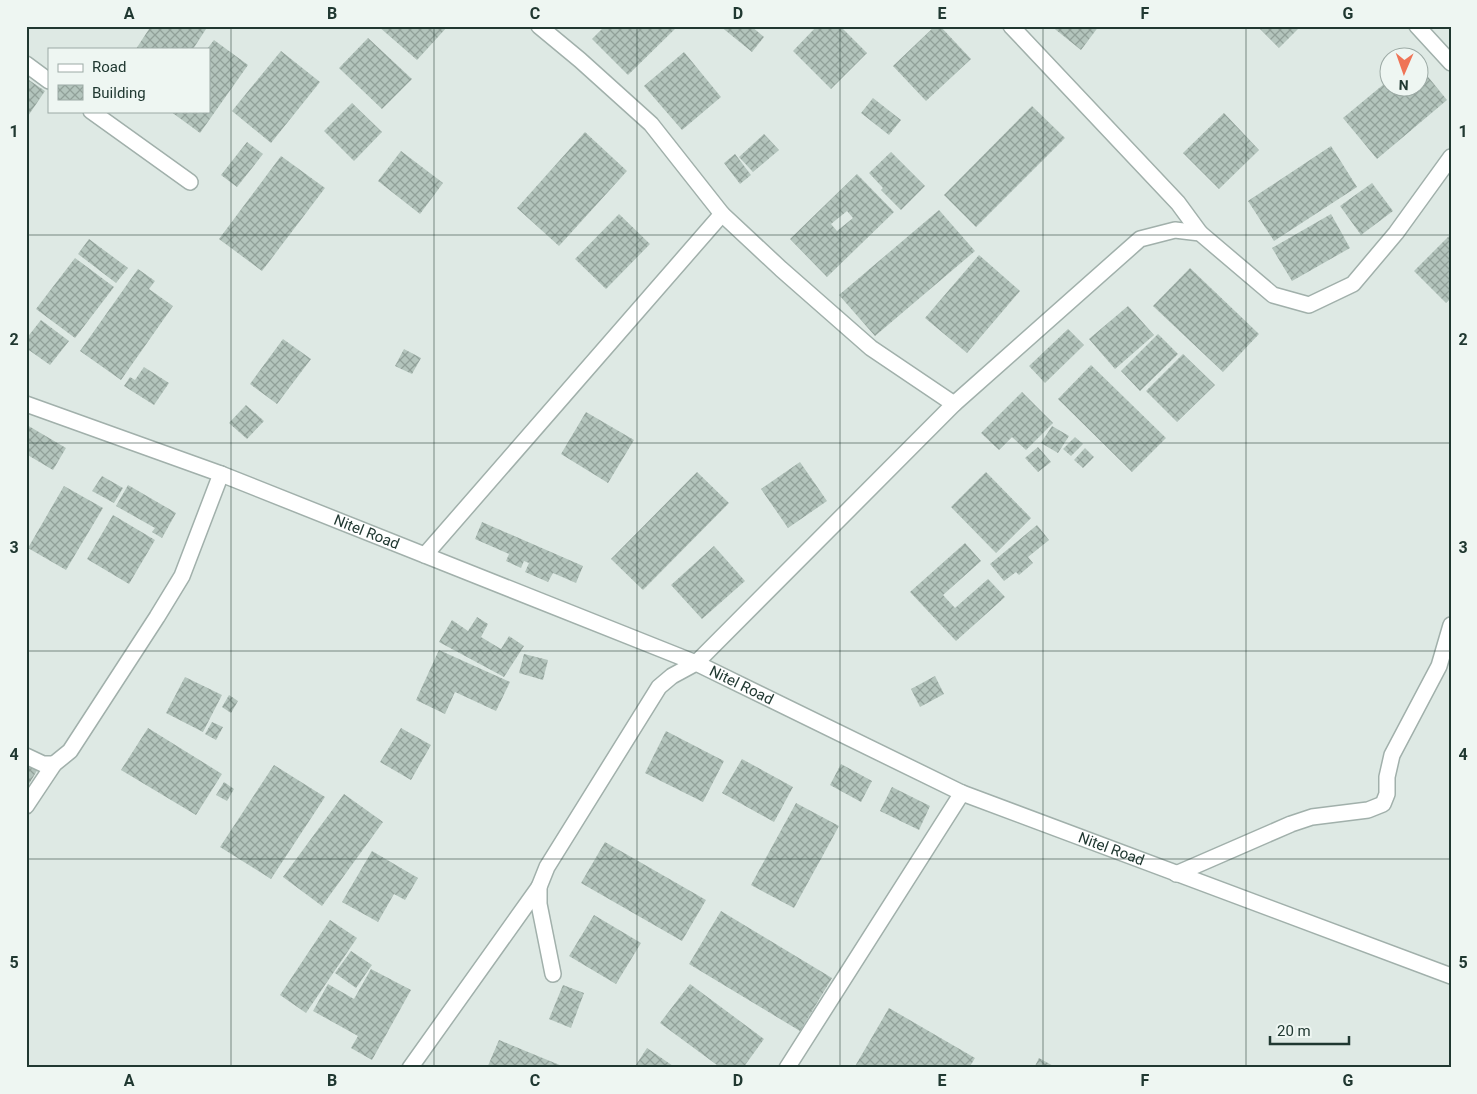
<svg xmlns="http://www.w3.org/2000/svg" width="1477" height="1094" font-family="Roboto,sans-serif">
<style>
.building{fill:url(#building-cross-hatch);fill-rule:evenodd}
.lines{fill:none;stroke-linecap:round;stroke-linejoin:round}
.minor-casing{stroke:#a1b0ab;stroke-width:18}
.minor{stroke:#fff;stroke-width:15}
.grid{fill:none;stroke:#203831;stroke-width:1;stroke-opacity:0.55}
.labels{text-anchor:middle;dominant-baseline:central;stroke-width:4.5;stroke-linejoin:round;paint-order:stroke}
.street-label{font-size:15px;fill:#203831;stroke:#eef6f2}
.neatline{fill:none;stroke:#203831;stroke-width:2}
.grid-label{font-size:16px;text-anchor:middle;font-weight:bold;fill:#203831}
</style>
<defs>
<pattern id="building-cross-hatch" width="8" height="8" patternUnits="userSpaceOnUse" patternTransform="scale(1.25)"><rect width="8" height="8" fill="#b3c4bc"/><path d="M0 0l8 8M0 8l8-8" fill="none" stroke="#91a099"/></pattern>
</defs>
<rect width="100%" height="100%" fill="#dee9e4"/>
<path class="building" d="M151,26H208L193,49H136Z
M378,26H448L417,60Z
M605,26H678L628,75L592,39Z
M720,26H751L764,37L752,52Z
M817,26H840L867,53L831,89L793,51Z
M935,26H940L971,59L926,101L893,66Z
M1051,26H1099L1081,50Z
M1257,26H1301L1279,48Z
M368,38L412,79L382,109L339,68Z
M214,40L248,65L200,133L170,111H209V49H207Z
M281,51L320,82L271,143L232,111Z
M684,52L721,97L682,130L644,86Z
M1420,67L1447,100L1377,159L1343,118L1390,79V88H1420Z
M26,78L45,91L26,119Z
M873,98L901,120L889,135L861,113Z
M352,103L382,132L354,161L324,131Z
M1032,106L1065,138L976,227L944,195Z
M1224,113L1259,150L1219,189L1183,153Z
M585,132L627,171L559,246L517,208Z
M764,134L779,150L753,172L739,157Z
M247,142L263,154L237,187L221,175Z
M1331,146L1357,187L1274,241L1248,201Z
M401,151L443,183L420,214L378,181Z
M891,152L925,186L901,210L881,190L883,188L869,173Z
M735,154L751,175L740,184L724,163Z
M281,156L325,188L262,271L219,239Z
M857,174L894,212L827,277L790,239ZM847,211L853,218L837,231L831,224Z
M1372,183L1393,211L1361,235L1340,206Z
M939,210L975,251L875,336L839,295Z
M619,214L650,244L606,289L575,259Z
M1331,214L1350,248L1292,281L1272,248Z
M1451,234V298L1446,303L1414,271Z
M89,239L128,268L116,283L78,254Z
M979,255L1020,291L967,353L925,318Z
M75,258L114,287L75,338L36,309Z
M1190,268L1259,334L1223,372L1153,306Z
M138,269L155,281L149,289L173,306L121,380L80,351Z
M1128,306L1154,335L1115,369L1089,339Z
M41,320L69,341L50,365L26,348V339Z
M1068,329L1084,345L1045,383L1029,366Z
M1158,334L1178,354L1140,391L1121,371Z
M283,339L311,359L277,404L250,384Z
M404,349L421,358L412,374L395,366Z
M1183,354L1215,385L1177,422L1146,391Z
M1091,365L1166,438L1132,472L1058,399Z
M144,367L169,383L154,405L124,386L130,377L135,380Z
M1022,392L1053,423L1026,450L1012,437L999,450L981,433Z
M246,405L264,421L247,439L229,423Z
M586,412L634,440L608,483L561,454Z
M27,425L66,448L53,470L26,454Z
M1052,426L1069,436L1058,453L1041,443Z
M1075,437L1083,444L1071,456L1063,449Z
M1038,447L1051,462L1038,472L1025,458Z
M1085,448L1094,457L1083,468L1074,460Z
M800,462L827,501L788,528L761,489Z
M697,472L729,503L643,590L611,559Z
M986,472L1031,518L996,553L951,507Z
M102,476L123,488L114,503L92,491Z
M128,485L176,513L162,538L152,532L155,528L116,506Z
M64,486L103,508L66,570L28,548Z
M113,515L155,540L129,584L87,559Z
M482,522L583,566L576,583L553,573L548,582L525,572L529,563L524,561L521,568L506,561L509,554L475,539Z
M1037,525L1049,540L1028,557L1033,563L1019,575L1016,572L1004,581L990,564Z
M965,543L981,561L943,595L955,608L988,579L1005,597L956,641L910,592Z
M714,546L745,581L702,619L671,585Z
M477,617L488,624L481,637L501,649L509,636L524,646L504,677L439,642L452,620L468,631Z
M439,650L510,682L496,711L455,692L445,714L416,700Z
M524,654L548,660L543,680L519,673Z
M935,676L944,694L920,707L911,689Z
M185,677L222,695L203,732L166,713Z
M229,695L238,701L231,713L222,707Z
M212,722L223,727L216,740L205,734Z
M148,728L222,774L196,815L121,770Z
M401,728L431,745L411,780L380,762Z
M666,731L724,761L703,802L645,773Z
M742,759L793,787L774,822L722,793Z
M26,763L38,769L26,789Z
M841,764L872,781L861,802L830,785Z
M274,765L325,797L271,879L220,847Z
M224,782L234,789L227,801L216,795Z
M892,787L930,806L919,830L880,811Z
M344,794L383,822L322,906L283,877Z
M796,803L839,826L794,908L751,885Z
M605,842L706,900L682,941L581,883Z
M372,851L418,878L405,900L394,894L378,922L342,902Z
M721,911L832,978L800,1031L689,964Z
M594,915L641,943L616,984L569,956Z
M330,920L357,938L306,1013L280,995Z
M351,951L372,965L356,988L335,973Z
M371,969L411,990L372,1060L351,1048L358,1036L313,1011L328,984L354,999Z
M690,984L764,1039L743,1068H721L660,1023Z
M563,985L584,993L571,1028L549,1019Z
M889,1008L975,1058L969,1068H854Z
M499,1040L567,1068H487Z
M647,1048L676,1068H634Z
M1039,1058L1057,1068H1034Z"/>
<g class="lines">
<defs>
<g id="minor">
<path d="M539,26L580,60L651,124L722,214L781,269L871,348L954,404"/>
<path d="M1011,26L1178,203L1200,233"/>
<path d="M1417,26L1451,63"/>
<path d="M26,64L49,81"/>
<path d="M91,111L190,182"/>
<path id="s1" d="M26,404L221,474L696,663L962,793L1451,976"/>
<path d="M425,555L722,214"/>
<path d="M26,756L43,764H54"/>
<path d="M26,806L54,764L70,751L157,617L182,576L221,474"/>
<path d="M1176,874L1291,824L1312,817L1368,810L1383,804L1387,794V777L1392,755L1439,666L1451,625"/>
<path d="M553,974L539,904V887L547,867L659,687L672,676L696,663L954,404L1140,239L1175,230L1200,233L1273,295L1309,305L1353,284L1396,233L1451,157"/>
<path d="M410,1068L539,887"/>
<path d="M787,1068L962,793"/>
</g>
</defs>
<use href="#minor" class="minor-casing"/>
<use href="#minor" class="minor"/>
</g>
<path class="grid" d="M231,26V1068M434,26V1068M637,26V1068M840,26V1068M1043,26V1068M1246,26V1068M26,235H1451M26,443H1451M26,651H1451M26,859H1451"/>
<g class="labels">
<g class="street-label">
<text stroke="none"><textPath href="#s1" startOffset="364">Nitel Road</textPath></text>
<text stroke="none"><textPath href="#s1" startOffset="769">Nitel Road</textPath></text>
<text stroke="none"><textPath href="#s1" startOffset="1174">Nitel Road</textPath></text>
</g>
</g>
<rect width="1477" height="1094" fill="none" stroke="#eef6f2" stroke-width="55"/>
<rect x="48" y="48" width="162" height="65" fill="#eef6f2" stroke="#9caaa5"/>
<rect x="58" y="64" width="25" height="8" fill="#ffffff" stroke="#9caaa5"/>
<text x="92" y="72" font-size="15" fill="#203831">Road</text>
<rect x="58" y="85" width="25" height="15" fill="url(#building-cross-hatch)" stroke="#9caaa5"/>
<text x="92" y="98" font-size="15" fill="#203831">Building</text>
<g transform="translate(1404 72) rotate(182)"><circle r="24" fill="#eef6f2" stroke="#9caaa5"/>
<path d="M0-4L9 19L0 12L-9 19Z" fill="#ef7456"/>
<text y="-8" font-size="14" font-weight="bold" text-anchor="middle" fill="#203831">N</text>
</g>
<path d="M1270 1036v8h79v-8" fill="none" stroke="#203831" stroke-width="2.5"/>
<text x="1277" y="1036" font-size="15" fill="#203831" stroke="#eef6f2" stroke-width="4" paint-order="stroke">20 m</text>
<rect x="28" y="28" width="1422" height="1038" class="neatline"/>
<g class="grid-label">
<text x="129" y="19">A</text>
<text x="332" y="19">B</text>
<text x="535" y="19">C</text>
<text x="738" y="19">D</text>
<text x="942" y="19">E</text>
<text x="1145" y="19">F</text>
<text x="1348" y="19">G</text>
<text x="14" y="137">1</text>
<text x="1463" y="137">1</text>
<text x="14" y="345">2</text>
<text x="1463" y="345">2</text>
<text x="14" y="553">3</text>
<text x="1463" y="553">3</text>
<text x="14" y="760">4</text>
<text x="1463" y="760">4</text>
<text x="14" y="968">5</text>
<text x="1463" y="968">5</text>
<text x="129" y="1086">A</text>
<text x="332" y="1086">B</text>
<text x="535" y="1086">C</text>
<text x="738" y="1086">D</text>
<text x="942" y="1086">E</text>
<text x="1145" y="1086">F</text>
<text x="1348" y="1086">G</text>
</g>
</svg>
